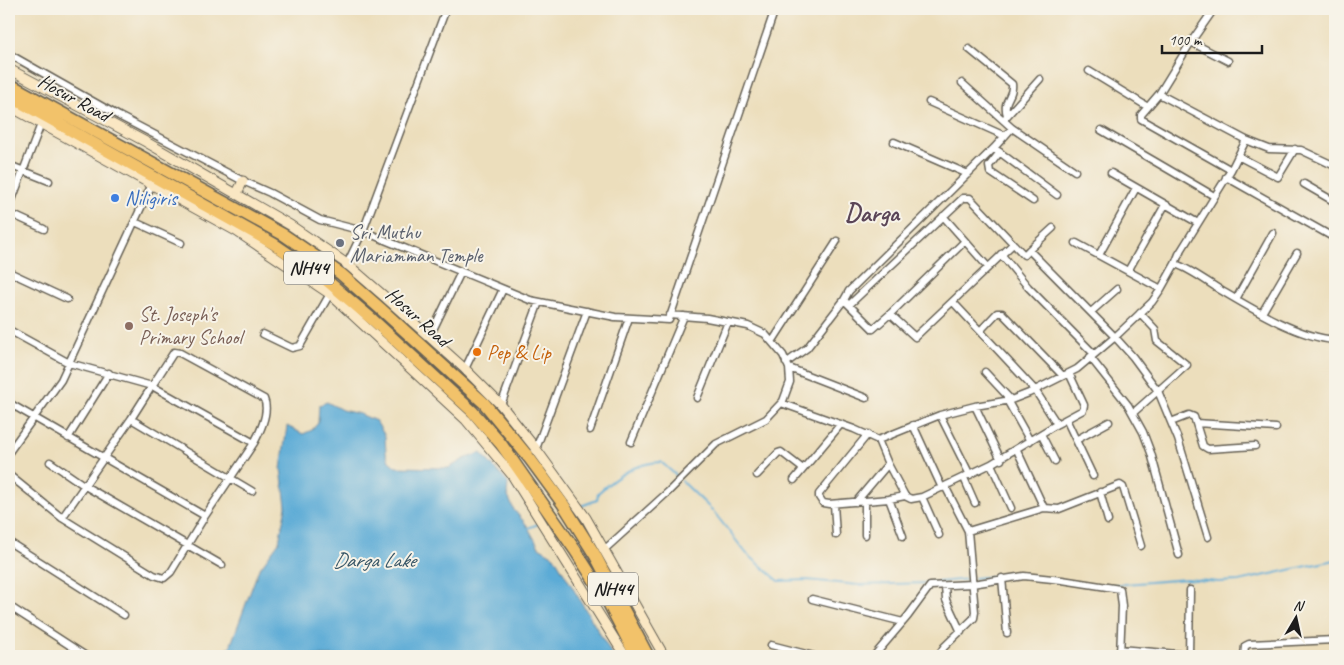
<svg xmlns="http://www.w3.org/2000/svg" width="1344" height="665" font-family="Caveat,sans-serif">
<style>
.water{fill:#5cabd6;stroke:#3c6479}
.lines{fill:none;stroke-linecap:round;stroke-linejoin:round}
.stream{stroke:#5cabd6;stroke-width:2}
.street-casing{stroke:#656054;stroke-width:9}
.secondary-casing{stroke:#656054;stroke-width:11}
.highway-casing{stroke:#656054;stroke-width:14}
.street{stroke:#fff;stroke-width:6}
.secondary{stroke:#fae7c3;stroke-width:9}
.highway{stroke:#f2c26a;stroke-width:11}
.shop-dot{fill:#3f7fe0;stroke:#f7f3e8;stroke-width:2}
.worship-dot{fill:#6b7280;stroke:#f7f3e8;stroke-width:2}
.education-dot{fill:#8d6e63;stroke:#f7f3e8;stroke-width:2}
.food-dot{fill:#e8710a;stroke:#f7f3e8;stroke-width:2}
.labels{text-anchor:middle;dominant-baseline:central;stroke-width:4;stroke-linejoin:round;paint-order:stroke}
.shield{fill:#f7f3e8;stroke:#5e5c59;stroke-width:1}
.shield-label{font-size:19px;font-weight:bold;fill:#1c1c1c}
.street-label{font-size:20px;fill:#1c1c1c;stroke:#f7f3e8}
.shop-label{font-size:20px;fill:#366cbe;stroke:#f7f3e8;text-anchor:start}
.worship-label{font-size:20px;fill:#5b616d;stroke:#f7f3e8;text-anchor:start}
.education-label{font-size:20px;fill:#785e54;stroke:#f7f3e8;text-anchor:start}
.food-label{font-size:20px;fill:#c56008;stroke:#f7f3e8;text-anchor:start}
.water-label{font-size:21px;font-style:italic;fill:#365566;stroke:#f7f3e8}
.district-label{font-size:25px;font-weight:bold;fill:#5b4557;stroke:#f7f3e8}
</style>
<rect width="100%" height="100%" fill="#f7f3e8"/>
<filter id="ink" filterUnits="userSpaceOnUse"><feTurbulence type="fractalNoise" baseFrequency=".02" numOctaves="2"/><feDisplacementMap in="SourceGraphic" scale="10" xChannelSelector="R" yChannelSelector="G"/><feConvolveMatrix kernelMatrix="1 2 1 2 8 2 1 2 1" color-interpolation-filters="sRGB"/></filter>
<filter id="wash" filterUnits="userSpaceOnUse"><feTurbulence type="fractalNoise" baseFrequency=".0096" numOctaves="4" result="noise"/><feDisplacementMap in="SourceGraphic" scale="20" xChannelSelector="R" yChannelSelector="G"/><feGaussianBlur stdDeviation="1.12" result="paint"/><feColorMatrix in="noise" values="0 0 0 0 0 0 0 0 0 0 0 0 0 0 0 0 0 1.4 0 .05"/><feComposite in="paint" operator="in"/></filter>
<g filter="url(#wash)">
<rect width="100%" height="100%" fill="#ecdebc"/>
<path class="water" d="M327,402L342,410L360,414L376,421L385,436L386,453L389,461L396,467L449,468L464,459L481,453L508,483L507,494L514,510L526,524L539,547L554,556L613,656H219L230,647L258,571L279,542L286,506L281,469L287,426L303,434L312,430L318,423L319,405Z"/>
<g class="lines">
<path class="stream" d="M682,481L713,511L746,553L779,581L807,580L858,585L928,583L969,579
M581,506L597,500L598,493C617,476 635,463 661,462L679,478
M526,529L538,524
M974,578L1019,574
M1113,585L1187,579L1218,582L1239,581L1335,560"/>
</g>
</g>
<g filter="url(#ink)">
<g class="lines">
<defs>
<path id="street" d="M1214,9L1191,42L1159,94L1246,140L1269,149L1301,150L1335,166
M1191,42L1228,61
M969,49L1012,84C1014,97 1002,99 1007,115
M9,54L119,116L243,181L270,193L320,220L363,231L446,9
M1089,71L1148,107
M962,83L1012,128L1075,171
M1159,94L1141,115V119L1231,170
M929,102L1005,136
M1006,117L1040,79
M1101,130L1214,196
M894,142L968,174
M994,148L1057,195
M1000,152L989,166L990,172L1033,201
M1238,156L1278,177L1295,149
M9,165L49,181
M1111,173L1198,223
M1226,177L1331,236H1335
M1304,184L1335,202
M9,208L41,124
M9,213L44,229
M943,216L988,267
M135,222L181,243
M1076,243L1161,289
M1029,250L1053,228
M1001,254L1028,287L1094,354
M1099,255L1136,188
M1175,264L1179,254L1231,170L1246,140
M346,266L363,231L530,300L615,317L669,320L775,9
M1128,271L1165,205
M9,272L67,299
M1236,299L1273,233
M844,300L849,291L994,148L1012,128
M953,302L1035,390L1057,424
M849,305L963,198H970L1024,255L1029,250L1115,337L1133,357L1158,391L1178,439L1208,537
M1091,312L1117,289
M1262,313L1297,253
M890,314L965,241
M9,330L69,363L152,386L131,419L62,518
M980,331L997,313H1002L1063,376
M263,334L292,348L300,346L331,292
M429,338L461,272
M772,342L837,241
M1090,357L1128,405L1143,432L1151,453L1179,555
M786,363L807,348L844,300L873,329L890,314L915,337L1013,244
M789,368L866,398
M465,369L503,289
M985,372L1011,400
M697,398L728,322
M1007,400L1030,441
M9,403L205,516
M781,403L854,429L878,440L888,464L905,496L911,499L922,497L991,464L1011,508
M501,405L539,302
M975,406L1001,460
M1133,413L1187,365L1157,341L1155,329L1140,313
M940,415L970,475
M131,419L252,491
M1066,419L1093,476
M1171,422L1189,415L1194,417L1203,446L1208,449L1255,446
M1196,423L1276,428
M913,425L942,488
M590,430L629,318
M868,434L819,494V497L823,503L829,504L889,499L905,496
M1041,434L1055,461
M68,438L109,373
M878,440L940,415L975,406L1011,400L1029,393L1077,369L1115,337L1152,302L1161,289L1175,264C1191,269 1207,282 1222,291C1254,310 1298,337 1335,340
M1076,440L1109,422
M631,442L684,316
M536,449L587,311
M1017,450L1044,508
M9,452L61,380L152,184
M50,462L85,486L222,565
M991,464L1057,424L1083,410L1084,405L1069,373
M9,475L62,518L154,575L164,578L171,572L205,516L254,443L152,386L174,352L180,353L264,399C270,412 260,432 254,443
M757,475L778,453L781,452L803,469
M964,478L975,503
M794,480L841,424
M945,486L968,531
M1100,492L1108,521
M922,497L939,535
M889,499L903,536
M865,501V535
M856,502L888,464
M834,504L836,535
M9,542L124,615
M604,550L668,492L716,444L766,419L783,401L790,382L789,368L783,355L765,334L748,326L707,318L670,315
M1002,578L1007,633
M945,586L946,600L961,632
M812,599L903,622
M9,606L86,656
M771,645L814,656
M1120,649L1189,655
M874,656L908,616L930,586L972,584L1024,576L1062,580L1120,589L1122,606L1120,656
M938,656L944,647L974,618L975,612L968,531L1044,508L1059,509L1120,485L1123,487L1141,546
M1189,656L1190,590
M1244,656L1245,646L1249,644L1335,640"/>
<path id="secondary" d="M9,69L146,142L290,225L347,264L385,297L465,369L501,405L536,449L586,518L664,656
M9,106L236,231L330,294L466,420L512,475L625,656
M237,193L243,181"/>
<path id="highway" d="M9,84L284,235L341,274L382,310L484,403L530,459L563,504L595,555L648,656
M9,96L274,244L325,279L373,320L472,411L501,444L575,550L608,602L636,656"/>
</defs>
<use href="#street" class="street-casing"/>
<use href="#secondary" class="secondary-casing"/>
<use href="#highway" class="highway-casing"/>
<use href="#street" class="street"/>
<use href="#secondary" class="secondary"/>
<use href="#highway" class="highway"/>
</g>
</g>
<circle class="shop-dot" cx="115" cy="198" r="5"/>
<circle class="worship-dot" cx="340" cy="243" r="5"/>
<circle class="education-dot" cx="129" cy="326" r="5"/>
<circle class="food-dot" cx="477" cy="352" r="5"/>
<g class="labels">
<g class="shield">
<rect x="284" y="251.5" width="50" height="33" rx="4"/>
<rect x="588" y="572.5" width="50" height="33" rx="4"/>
</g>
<g class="shield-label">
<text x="309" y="268">NH44</text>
<text x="613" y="589">NH44</text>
</g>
<g class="street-label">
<text transform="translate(74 98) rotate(29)">Hosur Road</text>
<text transform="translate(418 317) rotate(42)">Hosur Road</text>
</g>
<g class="shop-label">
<text x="125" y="198">Niligiris</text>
</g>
<g class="worship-label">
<text x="350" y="232">Sri Muthu<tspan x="350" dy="23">Mariamman Temple</tspan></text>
</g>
<g class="education-label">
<text x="139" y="314">St. Joseph's<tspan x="139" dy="23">Primary School</tspan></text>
</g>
<g class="food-label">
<text x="487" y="352">Pep &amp; Lip</text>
</g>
<g class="water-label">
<text x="374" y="560">Darga Lake</text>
</g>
<g class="district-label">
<text x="872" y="213">Darga</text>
</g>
</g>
<rect width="1344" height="665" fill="none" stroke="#f7f3e8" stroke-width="30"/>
<g transform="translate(1296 618) rotate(9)" stroke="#f7f3e8" stroke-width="4" paint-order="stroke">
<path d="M0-4L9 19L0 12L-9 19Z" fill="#1c1c1c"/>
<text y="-8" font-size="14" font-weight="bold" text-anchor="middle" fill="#1c1c1c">N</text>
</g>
<path d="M1162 45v8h100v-8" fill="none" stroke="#1c1c1c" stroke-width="2.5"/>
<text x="1169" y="45" font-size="15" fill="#1c1c1c" stroke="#f7f3e8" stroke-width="4" paint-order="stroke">100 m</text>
</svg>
